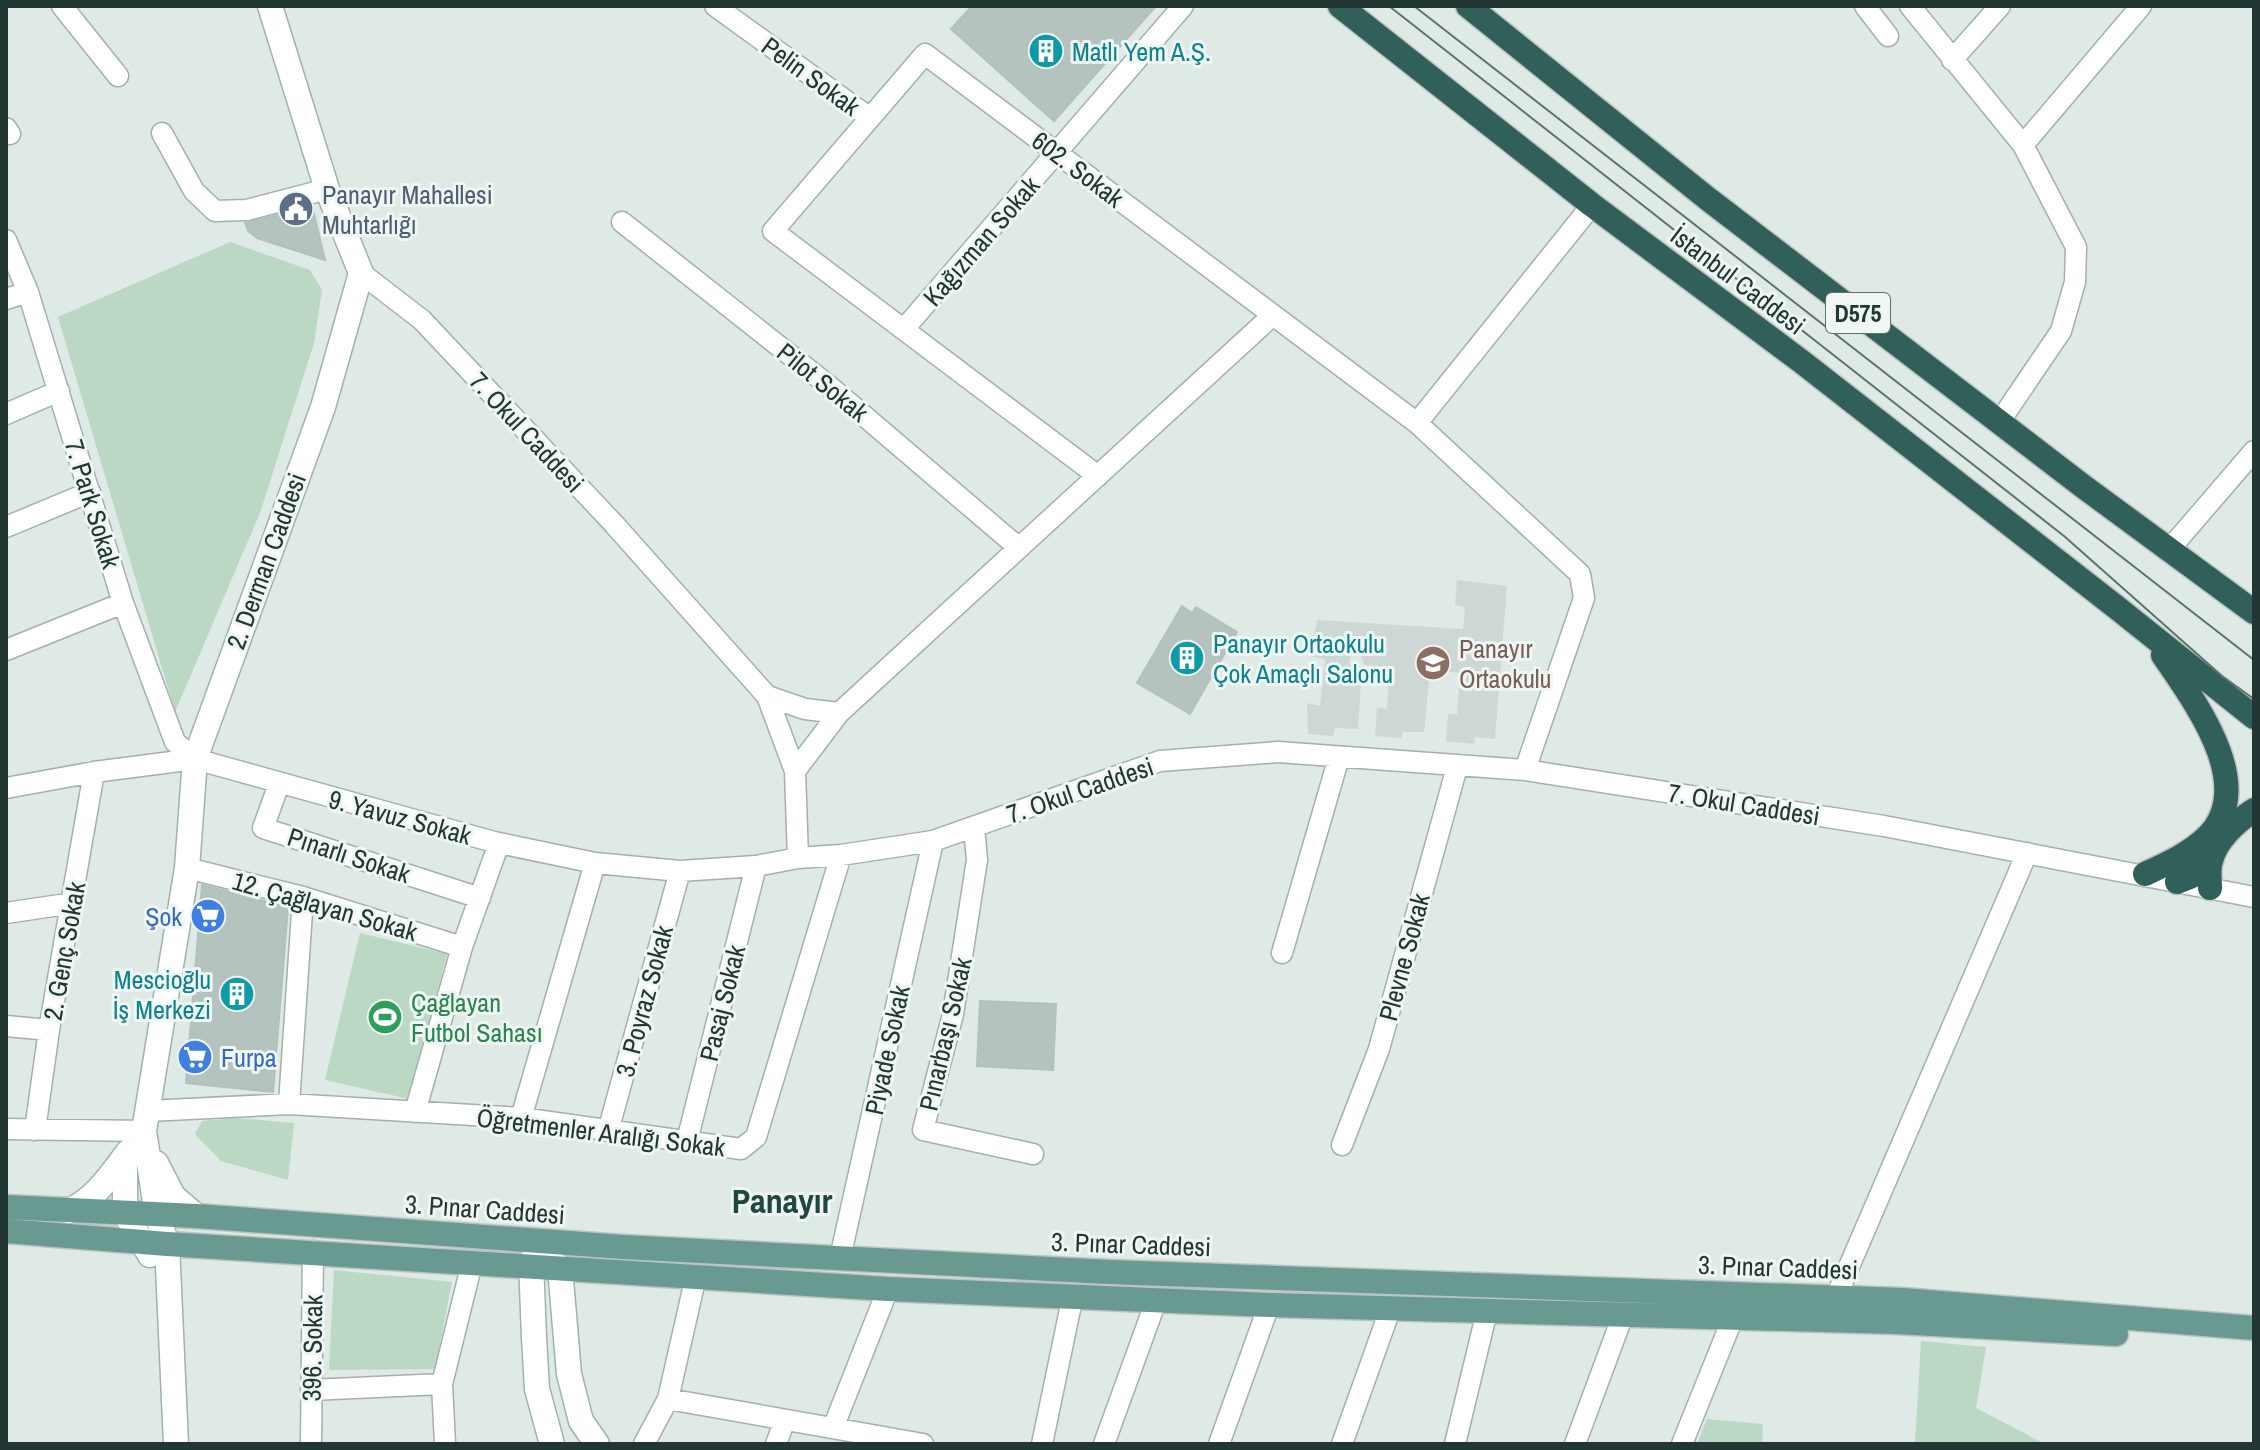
<svg xmlns="http://www.w3.org/2000/svg" width="2260" height="1450" font-family="'Archivo Narrow',sans-serif">
<style>
.built{fill:#cdd8d4}
.green{fill:#bad8c4}
.building{fill:#b5c3be;stroke:#b2c1bc;stroke-width:2}
.lines{fill:none;stroke-linecap:round;stroke-linejoin:round}
.street-casing{stroke:#a3b0ac;stroke-width:23}
.secondary-casing{stroke:#9fb3ae;stroke-width:27}
.primary-casing{stroke:#bdc3c2;stroke-width:27}
.highway-casing{stroke:#bdc3c2;stroke-width:27}
.street{stroke:#fff;stroke-width:20}
.secondary{stroke:#fff;stroke-width:24}
.primary{stroke:#689a91;stroke-width:24}
.highway{stroke:#31605a;stroke-width:24}
.tram{stroke:#5c736e;stroke-width:2}
.labels{text-anchor:middle;dominant-baseline:central;stroke-width:6;stroke-linejoin:round;paint-order:stroke}
.shield{fill:#eff6f3;stroke:#60706d;stroke-width:2}
.shield-label{font-size:24px;font-weight:bold;fill:#223733}
.culture-label{font-size:26px;fill:#0d838f;stroke:#eff6f3;text-anchor:start}
.street-label{font-size:26px;fill:#223733;stroke:#eff6f3}
.service-label{font-size:26px;fill:#4e5e75;stroke:#eff6f3;text-anchor:start}
.education-label{font-size:26px;fill:#785e54;stroke:#eff6f3;text-anchor:start}
.shop-label{font-size:26px;fill:#366cbe;stroke:#eff6f3;text-anchor:end}
.leisure-label{font-size:26px;fill:#27864d;stroke:#eff6f3;text-anchor:start}
.district-label{font-size:34px;font-weight:bold;fill:#204740;stroke:#eff6f3}
</style>
<rect width="100%" height="100%" fill="#dfe9e5"/>
<path class="built" d="M1457,580L1507,586L1495,739L1475,737L1474,744L1446,741L1448,714H1457L1460,673L1430,670L1424,732H1403L1401,738L1375,736L1377,708L1387,709L1389,668L1364,665L1357,642L1354,641L1349,664L1362,667L1358,729L1335,728L1333,736L1308,734L1307,703L1320,706L1325,660L1311,656L1317,620L1463,629L1465,607L1455,605Z"/>
<path class="green" d="M230,242L310,270L322,290L314,343L260,513L175,712L58,317Z
M360,933L447,954L409,1099L325,1080Z
M235,1118L294,1123L288,1180L221,1161L195,1134L202,1121Z
M334,1270L452,1282L435,1369L329,1370Z
M1921,1341L1986,1347L1976,1408L2045,1444H1915Z
M1707,1419L1763,1424L1762,1444H1697Z"/>
<path class="building" d="M972,6H1156L1054,121L951,29Z
M310,207L313,210L325,260L257,238L248,231L245,223Z
M1182,606L1192,613L1196,607L1237,632L1190,714L1137,683Z
M202,885L288,907L273,1092L186,1083Z
M980,1001L1056,1004L1053,1070L977,1066Z"/>
<g class="lines">
<defs>
<path id="street" d="M62,6L118,76
M715,6L870,118
M1865,6L1888,36
M1910,6L2023,145L2076,247L2075,282L2061,331L2000,421
M1952,60L2000,6
M6,128L10,134
M162,133L194,191L215,211L247,210L327,189
M2023,145L2141,6
M622,222L828,385L1019,548
M6,240L28,292L123,603L175,742L195,759
M361,273L422,320L613,523L767,696L795,771L798,858L841,855L933,841L1160,761L1278,752L1525,770L1884,826L2254,897
M6,299L28,292
M904,329L1183,6
M6,414L59,391
M1417,423L1592,205
M1098,476L773,231L925,54L1417,423L1580,574L1584,598L1525,770
M6,527L90,492
M2168,551L2254,451
M6,650L123,603
M767,696L805,709L839,713
M795,771L839,713L1273,315
M279,784L263,828L480,898
M6,788L94,772L195,759L494,842L595,863L680,871L756,866L798,858
M974,827L977,860L953,1014L923,1130L1033,1154
M187,868L303,897L462,947
M6,913L73,903
M1282,953L1339,757
M6,1026L49,1030
M289,1104L303,897
M148,1111L289,1104L521,1118L741,1149L756,1137L841,855
M415,1112L462,947L499,843
M521,1118L595,863
M6,1129L144,1131
M35,1130L49,1030L94,772
M608,1131L680,871
M687,1141L756,866
M1342,1145L1379,1049L1457,767
M840,1258L933,841
M1829,1308L1836,1297L2027,853
M311,1390L442,1384
M668,1399L923,1444
M833,1428L888,1289
M311,1444L313,1251
M445,1444L442,1384L472,1263
M644,1444L668,1399L696,1276
M776,1444L785,1420
M1042,1444L1073,1295
M1104,1444L1156,1301
M1219,1444L1269,1305
M1342,1444L1391,1307
M1455,1444L1487,1311
M1575,1444L1623,1315
M1682,1444L1732,1320"/>
<path id="secondary" d="M125,1156V1213L150,1255
M156,1163L173,1196L196,1216
M69,1211C96,1198 110,1176 128,1152
M539,1251L531,1262L534,1337L537,1389L552,1444
M546,1256L560,1268L569,1374L581,1421L597,1444
M176,1444L167,1244L157,1215L144,1131L187,868L195,759L323,407L361,273L327,189L270,6"/>
<path id="primary" d="M6,1207L196,1216L623,1247L1109,1272L1903,1300L2254,1328
M6,1231L167,1244L888,1289L1269,1305L1895,1322L2116,1334"/>
<path id="highway" d="M1340,6L1592,205L1802,362L2116,607L2254,717
M1468,6L1708,199L2084,487L2254,612
M2145,874C2167,864 2191,853 2208,836C2258,785 2194,701 2163,655
M2177,882L2192,876L2210,861
M2210,888C2210,880 2208,868 2211,861C2216,840 2237,821 2254,810"/>
</defs>
<use href="#street" class="street-casing"/>
<use href="#secondary" class="secondary-casing"/>
<use href="#primary" class="primary-casing"/>
<use href="#highway" class="highway-casing"/>
<use href="#street" class="street"/>
<use href="#secondary" class="secondary"/>
<use href="#primary" class="primary"/>
<use href="#highway" class="highway"/>
<path class="tram" d="M1389,6L2064,536L2222,676L2254,699
M1414,6L2254,660"/>
</g>
<defs>
<symbol id="building-disc" viewBox="-11 -11 22 22"><circle r="9.5" fill="#0f9aa8" stroke="#eff6f3"/><path d="M-4-6H4V6H1V3H-1V6H-4ZM-2.5-4.3h1.7v1.8h-1.7ZM.8-4.3h1.7v1.8H.8ZM-2.5-1h1.7V.8h-1.7ZM.8-1h1.7V.8H.8Z" fill="#fff"/></symbol>
<symbol id="civic-disc" viewBox="-11 -11 22 22"><circle r="9.5" fill="#5c6f8a" stroke="#eff6f3"/><path d="M-.6-6.5H3V-4.5H.6V-3L4-1V1h2V6H-6V1h2V-1L-.6-3ZM-1.2 2.5V6h2.4V2.5Z" fill="#fff"/></symbol>
<symbol id="school-disc" viewBox="-11 -11 22 22"><circle r="9.5" fill="#8d6e63" stroke="#eff6f3"/><path d="M0-5L7-2L0 1L-7-2ZM-4 1L0 2.5L4 1V4Q0 6-4 4Z" fill="#fff"/></symbol>
<symbol id="supermarket-disc" viewBox="-11 -11 22 22"><circle r="9.5" fill="#3f7fe0" stroke="#eff6f3"/><path d="M-6-5.5h2.5l.6 2H6L4.5 2H-2.5L-4.4-4H-6ZM-1.5 3.2a1.3 1.3 0 1 0 .1 0ZM3 3.2a1.3 1.3 0 1 0 .1 0Z" fill="#fff"/></symbol>
<symbol id="stadium-disc" viewBox="-11 -11 22 22"><circle r="9.5" fill="#2e9e5b" stroke="#eff6f3"/><path d="M0-5a6.5 5 0 1 0 0 10a6.5 5 0 1 0 0-10ZM-3.5-1.8h7v3.6h-7Z" fill="#fff"/></symbol>
</defs>
<g fill-rule="evenodd">
<use href="#building-disc" x="1026" y="31" width="40" height="40"/>
<use href="#civic-disc" x="276" y="189" width="40" height="40"/>
<use href="#building-disc" x="1167" y="638" width="40" height="40"/>
<use href="#school-disc" x="1413" y="643" width="40" height="40"/>
<use href="#supermarket-disc" x="188" y="896" width="40" height="40"/>
<use href="#building-disc" x="217" y="974" width="40" height="40"/>
<use href="#stadium-disc" x="365" y="997" width="40" height="40"/>
<use href="#supermarket-disc" x="175" y="1037" width="40" height="40"/>
</g>
<g class="labels">
<rect class="shield" x="1826" y="293" width="64" height="40" rx="6"/>
<g class="shield-label">
<text x="1858" y="313">D575</text>
</g>
<g class="culture-label">
<text x="1072" y="51">Matlı Yem A.Ş.</text>
<text x="1213" y="643">Panayır Ortaokulu<tspan x="1213" dy="30">Çok Amaçlı Salonu</tspan></text>
<text x="211" y="979" text-anchor="end">Mescioğlu<tspan x="211" dy="30">İş Merkezi</tspan></text>
</g>
<g class="street-label">
<text transform="translate(811 76) rotate(36)">Pelin Sokak</text>
<text transform="translate(1078 169) rotate(37)">602. Sokak</text>
<text transform="translate(981 241) rotate(-49)">Kağızman Sokak</text>
<text transform="translate(1738 280) rotate(37)">İstanbul Caddesi</text>
<text transform="translate(823 382) rotate(39)">Pilot Sokak</text>
<text transform="translate(527 432) rotate(47)">7. Okul Caddesi</text>
<text transform="translate(93 504) rotate(73)">7. Park Sokak</text>
<text transform="translate(266 561) rotate(-70)">2. Derman Caddesi</text>
<text transform="translate(1080 790) rotate(-19)">7. Okul Caddesi</text>
<text transform="translate(1744 804) rotate(9)">7. Okul Caddesi</text>
<text transform="translate(400 817) rotate(15)">9. Yavuz Sokak</text>
<text transform="translate(349 855) rotate(18)">Pınarlı Sokak</text>
<text transform="translate(325 906) rotate(16)">12. Çağlayan Sokak</text>
<text transform="translate(64 951) rotate(-80)">2. Genç Sokak</text>
<text transform="translate(1404 957) rotate(-75)">Plevne Sokak</text>
<text transform="translate(644 1001) rotate(-75)">3. Poyraz Sokak</text>
<text transform="translate(722 1003) rotate(-76)">Pasaj Sokak</text>
<text transform="translate(945 1034) rotate(-77)">Pınarbaşı Sokak</text>
<text transform="translate(887 1050) rotate(-78)">Piyade Sokak</text>
<text transform="translate(601 1132) rotate(7)">Öğretmenler Aralığı Sokak</text>
<text transform="translate(485 1209) rotate(4)">3. Pınar Caddesi</text>
<text transform="translate(1131 1244) rotate(2)">3. Pınar Caddesi</text>
<text transform="translate(1778 1267) rotate(2)">3. Pınar Caddesi</text>
<text transform="translate(312 1348) rotate(-89)">396. Sokak</text>
</g>
<g class="service-label">
<text x="322" y="194">Panayır Mahallesi<tspan x="322" dy="30">Muhtarlığı</tspan></text>
</g>
<g class="education-label">
<text x="1459" y="648">Panayır<tspan x="1459" dy="30">Ortaokulu</tspan></text>
</g>
<g class="shop-label">
<text x="182" y="916">Şok</text>
<text x="221" y="1057" text-anchor="start">Furpa</text>
</g>
<g class="leisure-label">
<text x="411" y="1002">Çağlayan<tspan x="411" dy="30">Futbol Sahası</tspan></text>
</g>
<g class="district-label">
<text x="782" y="1201">Panayır</text>
</g>
</g>
<rect width="2260" height="1450" fill="none" stroke="#223733" stroke-width="16"/>
</svg>
